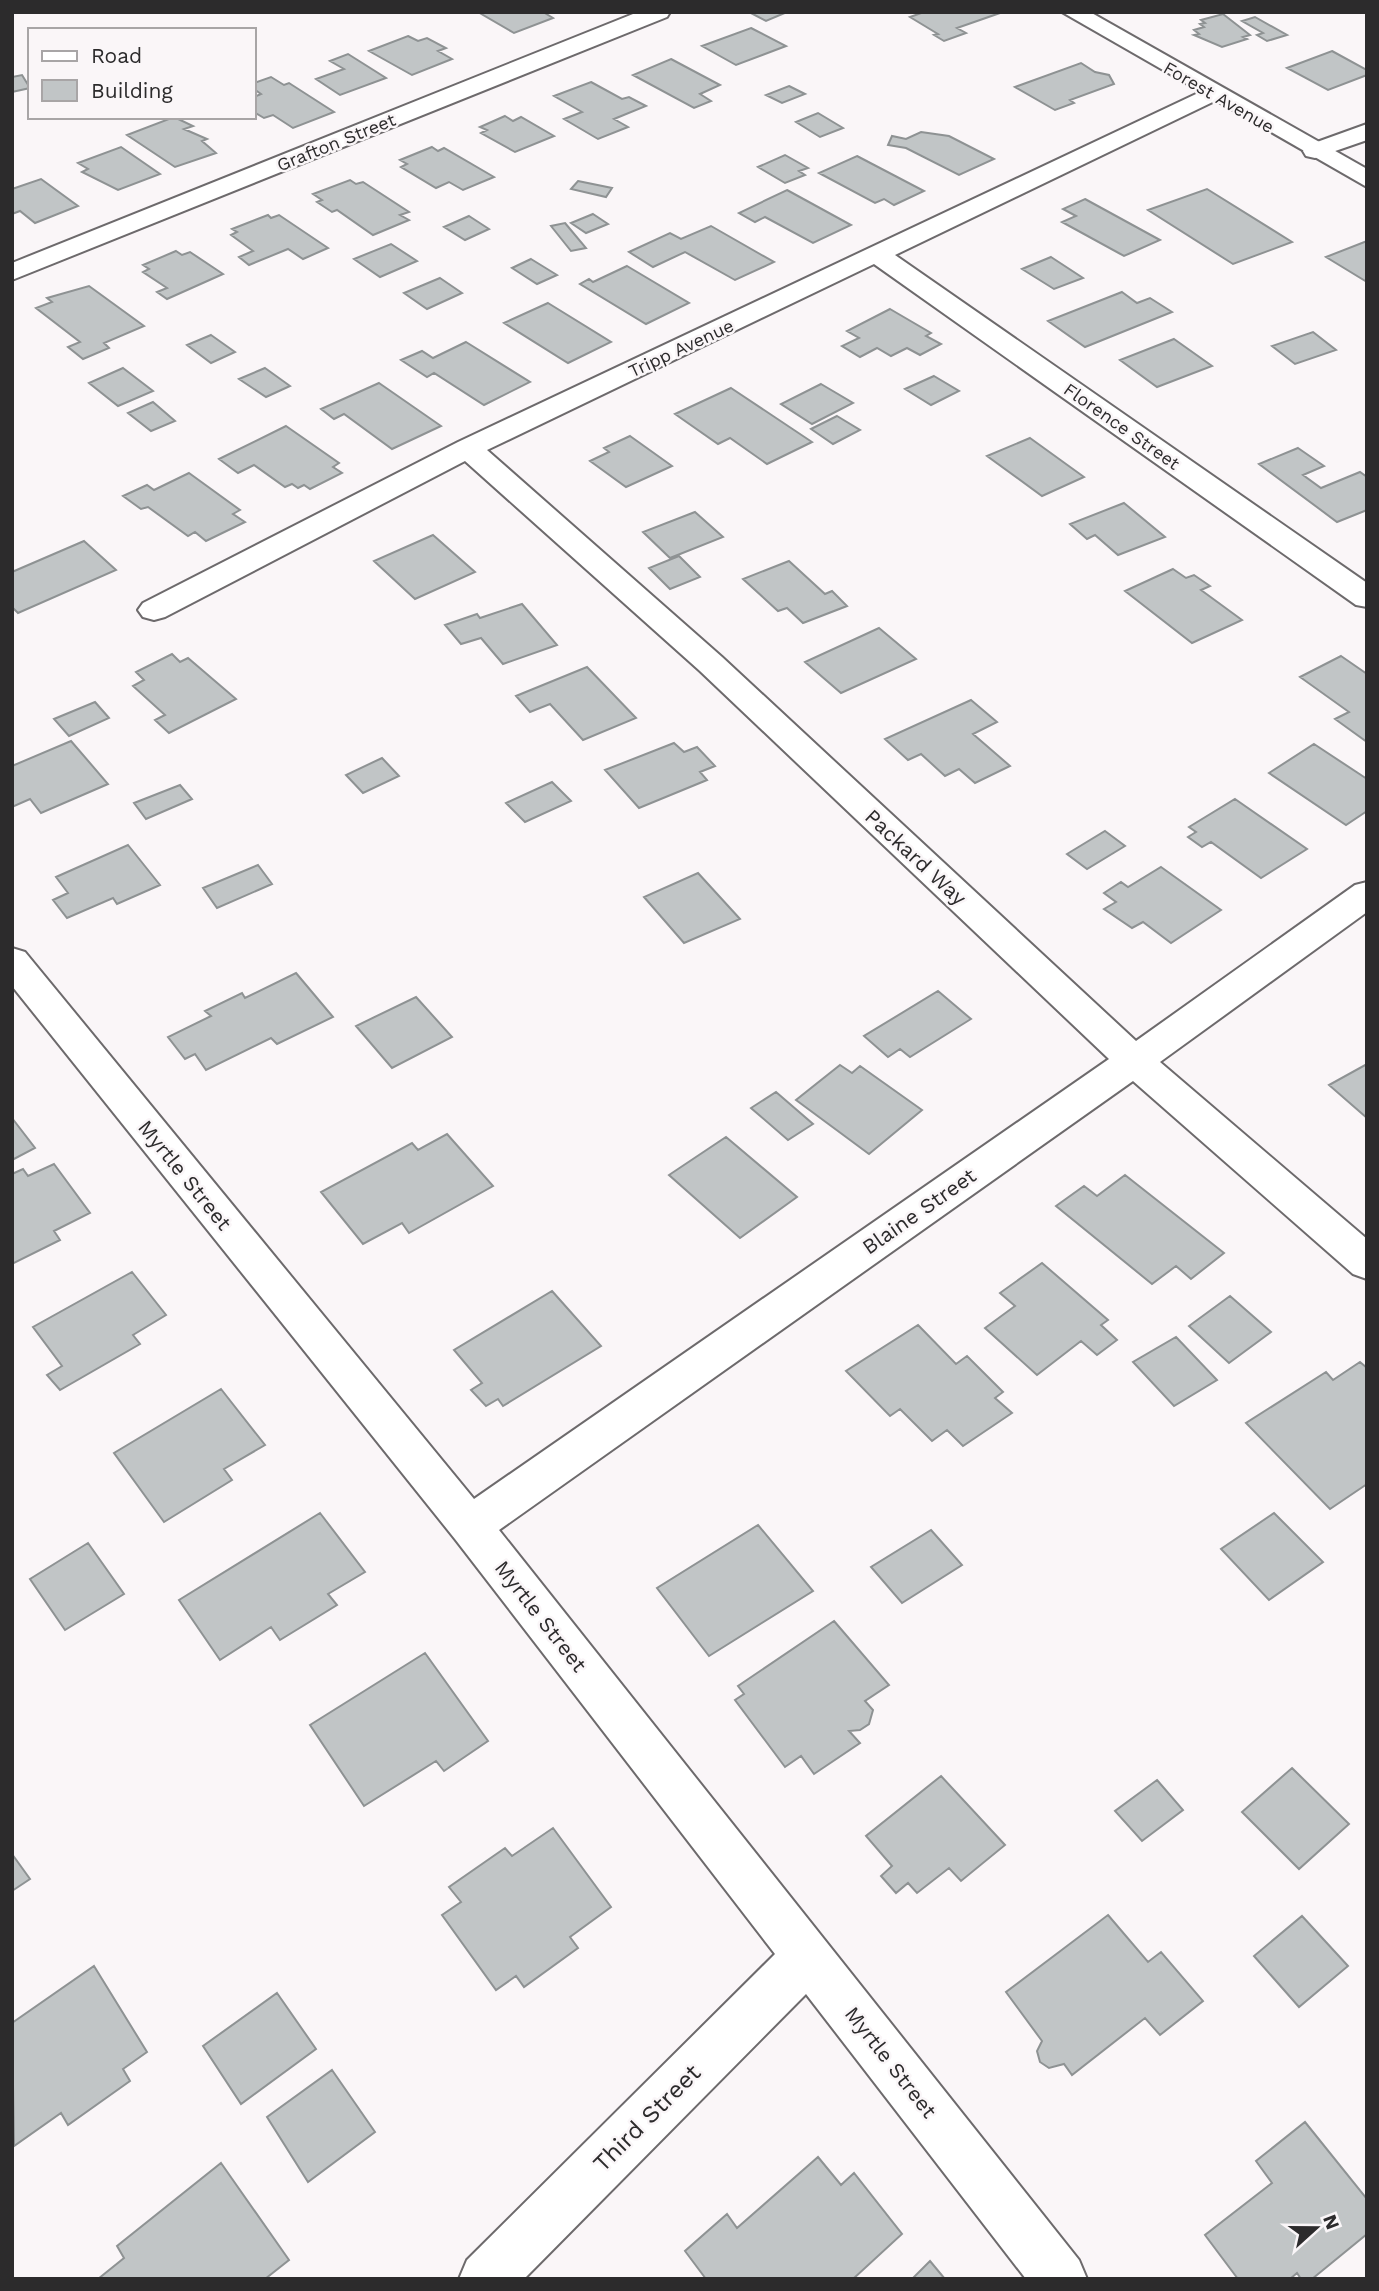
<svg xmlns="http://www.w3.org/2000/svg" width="1379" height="2291" font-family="'Work Sans',sans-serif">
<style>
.building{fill:#c1c5c6;stroke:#8e9293;stroke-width:2}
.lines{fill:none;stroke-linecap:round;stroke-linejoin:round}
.minor-casing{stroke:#6d6a6c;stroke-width:4}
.tertiary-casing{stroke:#6d6a6c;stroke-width:4}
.minor{fill:#fff;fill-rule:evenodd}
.tertiary{fill:#fff;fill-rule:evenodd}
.labels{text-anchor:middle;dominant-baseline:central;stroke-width:5;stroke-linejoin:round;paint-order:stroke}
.far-street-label{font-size:18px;fill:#2c2b2c;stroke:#faf6f8}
.street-label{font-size:21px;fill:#2c2b2c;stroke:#faf6f8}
.near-street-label{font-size:24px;fill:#2c2b2c;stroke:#faf6f8}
</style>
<rect width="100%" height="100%" fill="#faf6f8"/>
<path class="building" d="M478,12H543L553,18L514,33Z
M749,12H787L766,21Z
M924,12H999L1000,13L957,28L966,33L944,41L934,35L938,34L910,17Z
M1223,14L1250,35L1243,37L1247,39L1222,47L1194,35L1199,34L1194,30L1204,27L1200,24L1205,23L1201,20Z
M1255,17L1287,35L1267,41L1257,35L1263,33L1242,21Z
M751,28L786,46L736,65L702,46Z
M408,36L418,41L427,38L446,48L438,51L452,59L412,75L369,51Z
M1332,51L1367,70V75L1328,90L1287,68Z
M348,54L386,78L340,95L316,79L344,69L330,61Z
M671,59L720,85L700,94L711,101L694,108L633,75Z
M1081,63L1095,72L1109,75L1114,84L1070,100L1074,103L1055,110L1015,87Z
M22,75L30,88L12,92V77Z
M271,77L284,85L289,83L334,112L293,128L273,115L264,118L254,112V97L261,94L254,89V83Z
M591,82L622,99L629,97L646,106L614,119L628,127L598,139L564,119L582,112L554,96Z
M789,86L805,94L782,103L766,95Z
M818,113L843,128L820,137L796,122Z
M505,116L513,121L521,117L554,136L515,152L481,133L487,130L480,127Z
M174,117L193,126L184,129L207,139L202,141L216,153L175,167L127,135Z
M921,132L949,136L994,159L959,175L906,148L888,145L892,136L906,139Z
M121,147L160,174L118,190L82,172L88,169L78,163Z
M432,147L438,151L444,148L494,177L463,190L449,182L436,188L401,167L407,164L400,160Z
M785,155L808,168L799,171L805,175L785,183L758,167Z
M857,156L924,191L894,205L884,199L875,203L819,173Z
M41,179L78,206L35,223L20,211L12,214V189Z
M350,180L356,184L363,182L409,212L400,215L409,220L373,235L337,210L332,212L317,202L322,200L313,194Z
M578,181L612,188L606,197L571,189Z
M1207,189L1292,242L1233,264L1148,210Z
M787,190L851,225L813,243L765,217L755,222L739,213Z
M1085,199L1160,240L1124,256L1062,222L1076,216L1063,209Z
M593,214L608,224L586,233L571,223Z
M268,215L271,218L279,215L328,248L303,259L288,249L249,265L239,257L253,251L231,235L237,232L232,229Z
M469,216L489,229L465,240L444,227Z
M565,223L586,248L571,251L551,226Z
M711,226L774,262L735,280L685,252L653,267L629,252L670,233L681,239Z
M1367,241V282L1326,257Z
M391,244L417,261L380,277L354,259Z
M176,251L182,255L190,252L223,274L167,299L157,292L167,288L143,272L149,269L143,265Z
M1051,257L1083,278L1054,289L1022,269Z
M531,259L557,275L537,284L512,268Z
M627,266L689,303L646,324L580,284L589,279L593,282Z
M440,278L462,293L427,309L404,293Z
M89,286L144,326L104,343L109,348L83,359L68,347L80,342L36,308L52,302L47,298Z
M1122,292L1137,303L1150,298L1172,312L1085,347L1048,321Z
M548,303L611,342L568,363L504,323Z
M890,309L931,333L926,336L941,344L920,355L907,348L891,356L877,348L860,357L842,346L859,338L847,331Z
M1313,332L1336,350L1295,364L1272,346Z
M211,335L235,352L211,363L187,345Z
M1174,339L1212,366L1157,387L1120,360Z
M466,342L530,382L484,405L434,373L427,377L401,360L422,351L433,358Z
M123,368L153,391L118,406L89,383Z
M265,368L290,386L266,397L239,379Z
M934,376L959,391L931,405L905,389Z
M379,383L441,426L392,449L344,414L334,419L321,409Z
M821,384L853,403L812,424L781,404Z
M731,388L812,442L767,464L730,438L718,444L675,414Z
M153,402L175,421L151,431L128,413Z
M837,416L860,430L833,444L811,429Z
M286,426L339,463L333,467L342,473L310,489L304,485L298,488L292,484L285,487L254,465L238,473L219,459Z
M630,436L672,466L626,487L590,461L609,452L604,448Z
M1030,438L1084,477L1042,496L987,456Z
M1298,448L1324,466L1303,475L1321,488L1360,472L1367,477V510L1337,522L1259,464Z
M189,473L240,510L233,514L245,522L206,541L195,532L188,536L148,507L141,509L123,496L147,485L154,490Z
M1124,503L1165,537L1118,555L1095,535L1087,539L1070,524Z
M695,512L723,537L670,558L643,532Z
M433,535L475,572L415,599L374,561Z
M84,541L116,570L18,613L12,607V572Z
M679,556L700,577L670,589L649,568Z
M789,561L825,594L832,591L847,606L803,623L787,608L778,611L743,579Z
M1173,569L1186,578L1194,575L1210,586L1201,590L1242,620L1192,643L1125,591Z
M522,604L557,645L503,664L481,638L461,644L445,625L477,614L480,618Z
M879,628L916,659L841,693L805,662Z
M172,654L180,662L188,658L236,699L169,733L155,720L165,715L133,686L144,680L136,672Z
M1341,656L1367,674V742L1335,719L1349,712L1300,677Z
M587,667L636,718L583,740L550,704L530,712L516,696Z
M971,700L997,722L973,734L1010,766L975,783L959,769L945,776L921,754L908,760L885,739Z
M95,702L109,718L69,736L54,719Z
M71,741L108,784L41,813L30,799L12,807V766Z
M674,743L684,752L697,747L715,766L700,772L707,780L639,808L605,770Z
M1314,744L1367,779V811L1346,825L1269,773Z
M382,758L399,776L363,793L346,775Z
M552,782L571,801L525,822L506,803Z
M180,785L192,799L146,819L134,803Z
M1235,799L1307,849L1261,878L1211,842L1202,847L1188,837L1196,832L1189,827Z
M1105,831L1125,846L1087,869L1067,854Z
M128,845L160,885L117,904L113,898L67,918L53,900L68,893L56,877Z
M258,865L272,884L217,908L203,888Z
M1161,867L1221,910L1171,943L1143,922L1132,928L1104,909L1116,902L1104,893L1121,882L1128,887Z
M698,873L740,919L684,943L644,897Z
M296,973L333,1017L277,1044L271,1038L206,1070L195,1054L185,1059L168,1037L211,1016L205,1011L242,993L245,998Z
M938,991L971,1019L910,1057L900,1049L888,1057L864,1036Z
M416,997L452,1037L392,1068L356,1026Z
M1367,1064V1118L1329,1085Z
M840,1065L852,1073L860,1066L922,1110L869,1154L796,1100Z
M776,1092L813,1124L788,1140L751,1108Z
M12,1118L35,1148L12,1160Z
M447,1134L493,1186L409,1233L402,1223L363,1244L321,1192L412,1143L418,1150Z
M726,1137L797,1197L740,1238L669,1175Z
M54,1164L90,1213L54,1231L60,1240L12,1264V1174L23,1169L28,1176Z
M1125,1175L1224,1253L1191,1279L1176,1266L1152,1284L1056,1206L1084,1186L1097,1196Z
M1042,1263L1108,1320L1101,1325L1117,1340L1097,1355L1081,1341L1037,1375L985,1328L1015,1306L1000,1293Z
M132,1272L166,1315L133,1335L140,1344L60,1390L47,1375L62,1366L33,1327Z
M552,1291L601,1346L503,1406L498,1399L486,1406L471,1390L482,1383L454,1350Z
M1230,1296L1271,1332L1229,1363L1189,1326Z
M918,1325L956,1364L967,1356L1003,1392L995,1398L1012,1413L963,1446L947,1430L932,1441L900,1409L890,1416L846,1371Z
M1176,1337L1217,1380L1174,1406L1133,1362Z
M1360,1362L1367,1368V1484L1330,1509L1246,1423L1326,1372L1333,1380Z
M221,1389L265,1445L224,1469L232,1480L164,1522L114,1453Z
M320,1513L365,1572L328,1594L337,1605L280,1640L271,1627L220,1660L179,1600Z
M1274,1513L1323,1562L1269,1600L1221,1549Z
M758,1525L813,1591L709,1656L657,1588Z
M931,1530L962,1565L902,1603L871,1567Z
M88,1543L124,1594L65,1630L30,1579Z
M834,1621L889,1685L865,1701L873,1710L869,1724L860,1730L849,1731L860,1743L814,1774L801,1756L785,1767L735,1700L744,1694L738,1686Z
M425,1653L488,1741L444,1771L436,1761L364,1806L310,1725Z
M1292,1768L1349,1824L1299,1869L1242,1812Z
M941,1776L1005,1845L961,1881L949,1868L917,1893L908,1883L896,1893L881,1876L892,1866L866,1836Z
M1157,1780L1183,1810L1142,1841L1115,1811Z
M553,1828L611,1907L570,1937L578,1948L524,1987L516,1976L496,1990L442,1915L461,1902L449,1887L505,1848L512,1856Z
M12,1854L30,1879L12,1891Z
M1108,1915L1148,1962L1161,1952L1203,2001L1160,2035L1145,2018L1072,2075L1064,2064L1049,2068L1040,2062L1037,2051L1042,2041L1006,1992Z
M1302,1916L1348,1966L1299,2007L1254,1956Z
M94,1966L147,2052L123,2069L130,2081L68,2125L61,2113L14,2146L12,2023Z
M277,1993L316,2049L241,2104L203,2046Z
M332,2070L375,2132L308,2182L267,2117Z
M1305,2122L1367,2199V2234L1312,2279H1301L1297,2273L1290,2279H1238L1205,2235L1272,2183L1256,2161Z
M818,2157L841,2185L854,2173L902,2234L853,2279H706L685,2251L727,2214L737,2228Z
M221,2163L289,2260L265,2279H98L124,2258L117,2246Z
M930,2261L945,2279H912Z"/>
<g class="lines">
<defs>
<path id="minor" d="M638,12H670L667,17L12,280V263Z
M1213,86L1221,88L1225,93L1221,98L895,255L1367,583V607L1356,605L874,264L487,450L722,657L1136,1041L1355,885L1367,882V912L1160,1062L1367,1239V1279L1353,1274L1133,1081L499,1530L1079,2260L1087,2279H1026L806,1994L524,2279H459L467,2260L775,1954L455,1539L12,986V948L25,952L474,1499L1109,1059L700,671L465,461L165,617L154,620L143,617L138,610L143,603L458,442Z
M1367,124V140L1315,158L1306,156L1303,151L1306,146Z"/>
<path id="tertiary" d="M1062,12H1090L1367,169V187Z"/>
</defs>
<use href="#minor" class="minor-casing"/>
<use href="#tertiary" class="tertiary-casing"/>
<use href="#minor" class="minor"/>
<use href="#tertiary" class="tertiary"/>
</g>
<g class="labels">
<g class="far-street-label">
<text transform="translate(1219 97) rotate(30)">Forest Avenue</text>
<text transform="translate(336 142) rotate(-22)">Grafton Street</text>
<text transform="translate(681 348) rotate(-25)">Tripp Avenue</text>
<text transform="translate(1122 426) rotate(35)">Florence Street</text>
</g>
<g class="street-label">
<text transform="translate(916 857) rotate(43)">Packard Way</text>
<text transform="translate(185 1175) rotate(51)">Myrtle Street</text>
<text transform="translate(919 1211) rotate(-35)">Blaine Street</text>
<text transform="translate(541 1616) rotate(52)">Myrtle Street</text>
<text transform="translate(891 2062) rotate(52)">Myrtle Street</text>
</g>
<g class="near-street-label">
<text transform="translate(647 2118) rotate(-45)">Third Street</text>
</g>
</g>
<rect width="1379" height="2291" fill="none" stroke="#2c2b2c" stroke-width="28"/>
<rect x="28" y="28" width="228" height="91" fill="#faf6f8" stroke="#a8a5a6" stroke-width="2"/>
<rect x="42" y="51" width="35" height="10" fill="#ffffff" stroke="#a8a5a6" stroke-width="2"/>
<text x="91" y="63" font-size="21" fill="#2c2b2c">Road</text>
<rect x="42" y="80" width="35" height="21" fill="#c1c5c6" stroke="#a8a5a6" stroke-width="2"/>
<text x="91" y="98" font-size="21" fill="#2c2b2c">Building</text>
<g transform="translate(1316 2228) rotate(69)" stroke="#faf6f8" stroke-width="5" paint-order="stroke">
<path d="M0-5L12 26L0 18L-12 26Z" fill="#2c2b2c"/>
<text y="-10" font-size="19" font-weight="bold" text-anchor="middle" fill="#2c2b2c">N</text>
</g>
</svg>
